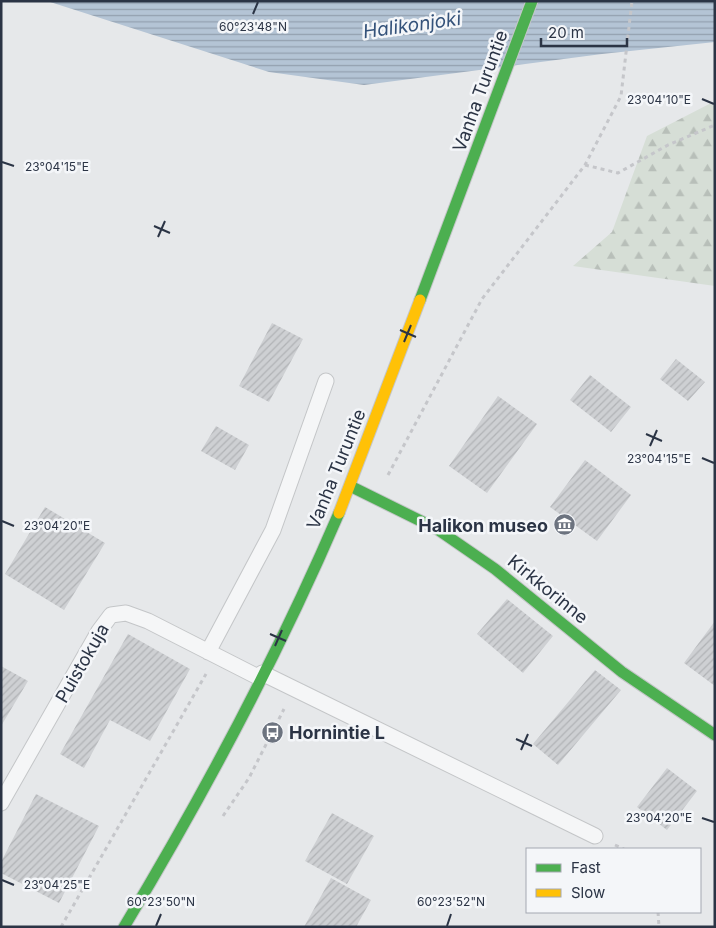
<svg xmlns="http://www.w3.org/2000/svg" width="716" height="928" font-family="Inter,sans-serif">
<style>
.forest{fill:url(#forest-firs)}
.water{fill:url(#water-rules)}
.building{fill:url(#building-hatch)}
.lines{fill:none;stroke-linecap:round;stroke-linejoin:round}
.lane-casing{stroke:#c4c6c8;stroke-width:17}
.fast-casing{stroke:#c4c6c8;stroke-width:13}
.slow-casing{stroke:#c4c6c8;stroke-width:13}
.path{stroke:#c5c6ca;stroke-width:3;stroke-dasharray:4 4;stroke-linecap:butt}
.lane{stroke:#f5f6f7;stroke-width:15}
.fast{stroke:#4caf50;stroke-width:11}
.slow{stroke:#ffc107;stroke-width:11}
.ticks{fill:none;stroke:#2b3445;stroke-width:2}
.labels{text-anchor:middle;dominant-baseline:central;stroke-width:5;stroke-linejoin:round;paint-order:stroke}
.street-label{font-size:18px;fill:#2b3445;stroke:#f4f6f9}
.poi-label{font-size:18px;font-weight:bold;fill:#2b3445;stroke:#f4f6f9;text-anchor:end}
.water-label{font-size:19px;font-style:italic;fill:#34527a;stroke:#f4f6f9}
.ticks-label{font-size:12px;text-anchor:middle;fill:#2b3445;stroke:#f4f6f9;stroke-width:5;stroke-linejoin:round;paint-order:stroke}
</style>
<defs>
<pattern id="forest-firs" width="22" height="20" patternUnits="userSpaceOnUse" patternTransform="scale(1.25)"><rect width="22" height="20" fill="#d6ded6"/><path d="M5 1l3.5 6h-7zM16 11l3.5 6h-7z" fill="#b8bfb9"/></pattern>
<pattern id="water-rules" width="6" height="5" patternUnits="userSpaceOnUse" patternTransform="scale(1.25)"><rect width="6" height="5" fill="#b4c4d5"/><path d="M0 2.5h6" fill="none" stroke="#93a0af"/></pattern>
<pattern id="building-hatch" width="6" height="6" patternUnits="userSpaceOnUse" patternTransform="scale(1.25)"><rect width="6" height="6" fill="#ced0d3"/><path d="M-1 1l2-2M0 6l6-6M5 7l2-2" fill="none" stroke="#b1b3b6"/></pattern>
</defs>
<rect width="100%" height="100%" fill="#e6e8ea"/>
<path class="forest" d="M715,101V286L573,266L612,232L647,136Z"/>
<path class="water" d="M47,1H715V42L602,54L364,85L269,72Z"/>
<path class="building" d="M272,323L303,339L269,402L239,386Z
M676,359L705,382L688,401L660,379Z
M590,375L631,407L611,432L570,400Z
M498,396L537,424L487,493L449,466Z
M216,426L249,445L235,470L201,451Z
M585,460L631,495L597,541L550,507Z
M45,507L105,543L64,610L5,574Z
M507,599L553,636L523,673L477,634Z
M715,621V686L684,663Z
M128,634L190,669L150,741L110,720L84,768L60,754Z
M1,666L28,681L1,726Z
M595,670L621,690L558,765L533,744Z
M667,768L697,791L667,830L637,807Z
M36,794L99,826L59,903L1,873V862Z
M332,813L374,836L347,884L305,861Z
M331,878L371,900L356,927H304Z"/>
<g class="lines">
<defs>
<path id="lane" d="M208,652L273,530L326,381
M262,673L595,836
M1,803L99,631L111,615L126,613L148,621L260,678"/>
<path id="fast" d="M420,300L532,1
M350,486L437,529L495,569L622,672L715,735
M124,927C204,794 278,655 339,513"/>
<path id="slow" d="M339,513L420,300"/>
</defs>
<use href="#lane" class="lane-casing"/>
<use href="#fast" class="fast-casing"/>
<use href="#slow" class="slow-casing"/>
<path class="path" d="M585,165L618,173L668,145L715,125
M388,475L482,299L585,165L621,96L632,1
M223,816L249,778L284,709
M615,845L624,849
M658,912L659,927
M61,927L206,674"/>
<use href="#lane" class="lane"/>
<use href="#fast" class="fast"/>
<use href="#slow" class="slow"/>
</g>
<path class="ticks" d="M253,14L258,2M702,99L714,104M2,162L14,166M154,226L170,233M158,237L165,221M400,330L416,337M404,342L411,325M646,434L662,441M650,446L657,430M702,458L714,463M2,521L14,526M270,634L286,641M275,646L282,630M516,739L532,746M521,750L528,734M702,818L714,822M2,880L14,885M156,926L161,914M447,926L451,914"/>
<defs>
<symbol id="museum-disc" viewBox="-11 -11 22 22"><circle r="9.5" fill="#6c737f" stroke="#f4f6f9"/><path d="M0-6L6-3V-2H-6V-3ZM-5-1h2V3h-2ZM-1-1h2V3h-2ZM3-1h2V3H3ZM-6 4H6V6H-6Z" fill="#fff"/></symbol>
<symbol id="bus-disc" viewBox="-11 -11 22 22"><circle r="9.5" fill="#6c737f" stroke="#f4f6f9"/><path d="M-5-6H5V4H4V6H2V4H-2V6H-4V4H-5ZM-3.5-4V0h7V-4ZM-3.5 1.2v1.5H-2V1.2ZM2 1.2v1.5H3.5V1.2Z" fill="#fff"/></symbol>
</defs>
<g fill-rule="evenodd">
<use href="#museum-disc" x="552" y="512" width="25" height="25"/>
<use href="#bus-disc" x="260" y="720" width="25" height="25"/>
</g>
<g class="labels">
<g class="street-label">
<text transform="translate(480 91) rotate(-70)">Vanha Turuntie</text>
<text transform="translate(336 469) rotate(-68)">Vanha Turuntie</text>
<text transform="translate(548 589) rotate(39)">Kirkkorinne</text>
<text transform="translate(82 663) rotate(-60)">Puistokuja</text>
</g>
<g class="poi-label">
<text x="548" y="525">Halikon museo</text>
<text x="289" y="732" text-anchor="start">Hornintie L</text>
</g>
<g class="water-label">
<text transform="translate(412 25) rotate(-8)">Halikonjoki</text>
</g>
</g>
<g class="ticks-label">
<text x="253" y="31">60°23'48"N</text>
<text x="659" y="104">23°04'10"E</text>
<text x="57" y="171">23°04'15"E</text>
<text x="659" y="463">23°04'15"E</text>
<text x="57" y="530">23°04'20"E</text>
<text x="659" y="822">23°04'20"E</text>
<text x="57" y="889">23°04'25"E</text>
<text x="161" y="906">60°23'50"N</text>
<text x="451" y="906">60°23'52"N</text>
</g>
<rect width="716" height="928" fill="none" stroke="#2b3445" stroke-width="5"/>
<rect x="526" y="848" width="175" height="65" fill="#f4f6f9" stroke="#a4a8b1"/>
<rect x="536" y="864" width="25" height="8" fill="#4caf50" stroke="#a4a8b1"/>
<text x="571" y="873" font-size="15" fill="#2b3445">Fast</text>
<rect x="536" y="889" width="25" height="8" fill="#ffc107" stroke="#a4a8b1"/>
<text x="571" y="898" font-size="15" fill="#2b3445">Slow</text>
<path d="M541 38v8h86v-8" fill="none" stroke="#2b3445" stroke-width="2.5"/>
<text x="548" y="38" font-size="15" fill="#2b3445" stroke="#f4f6f9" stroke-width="4" paint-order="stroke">20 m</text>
</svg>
